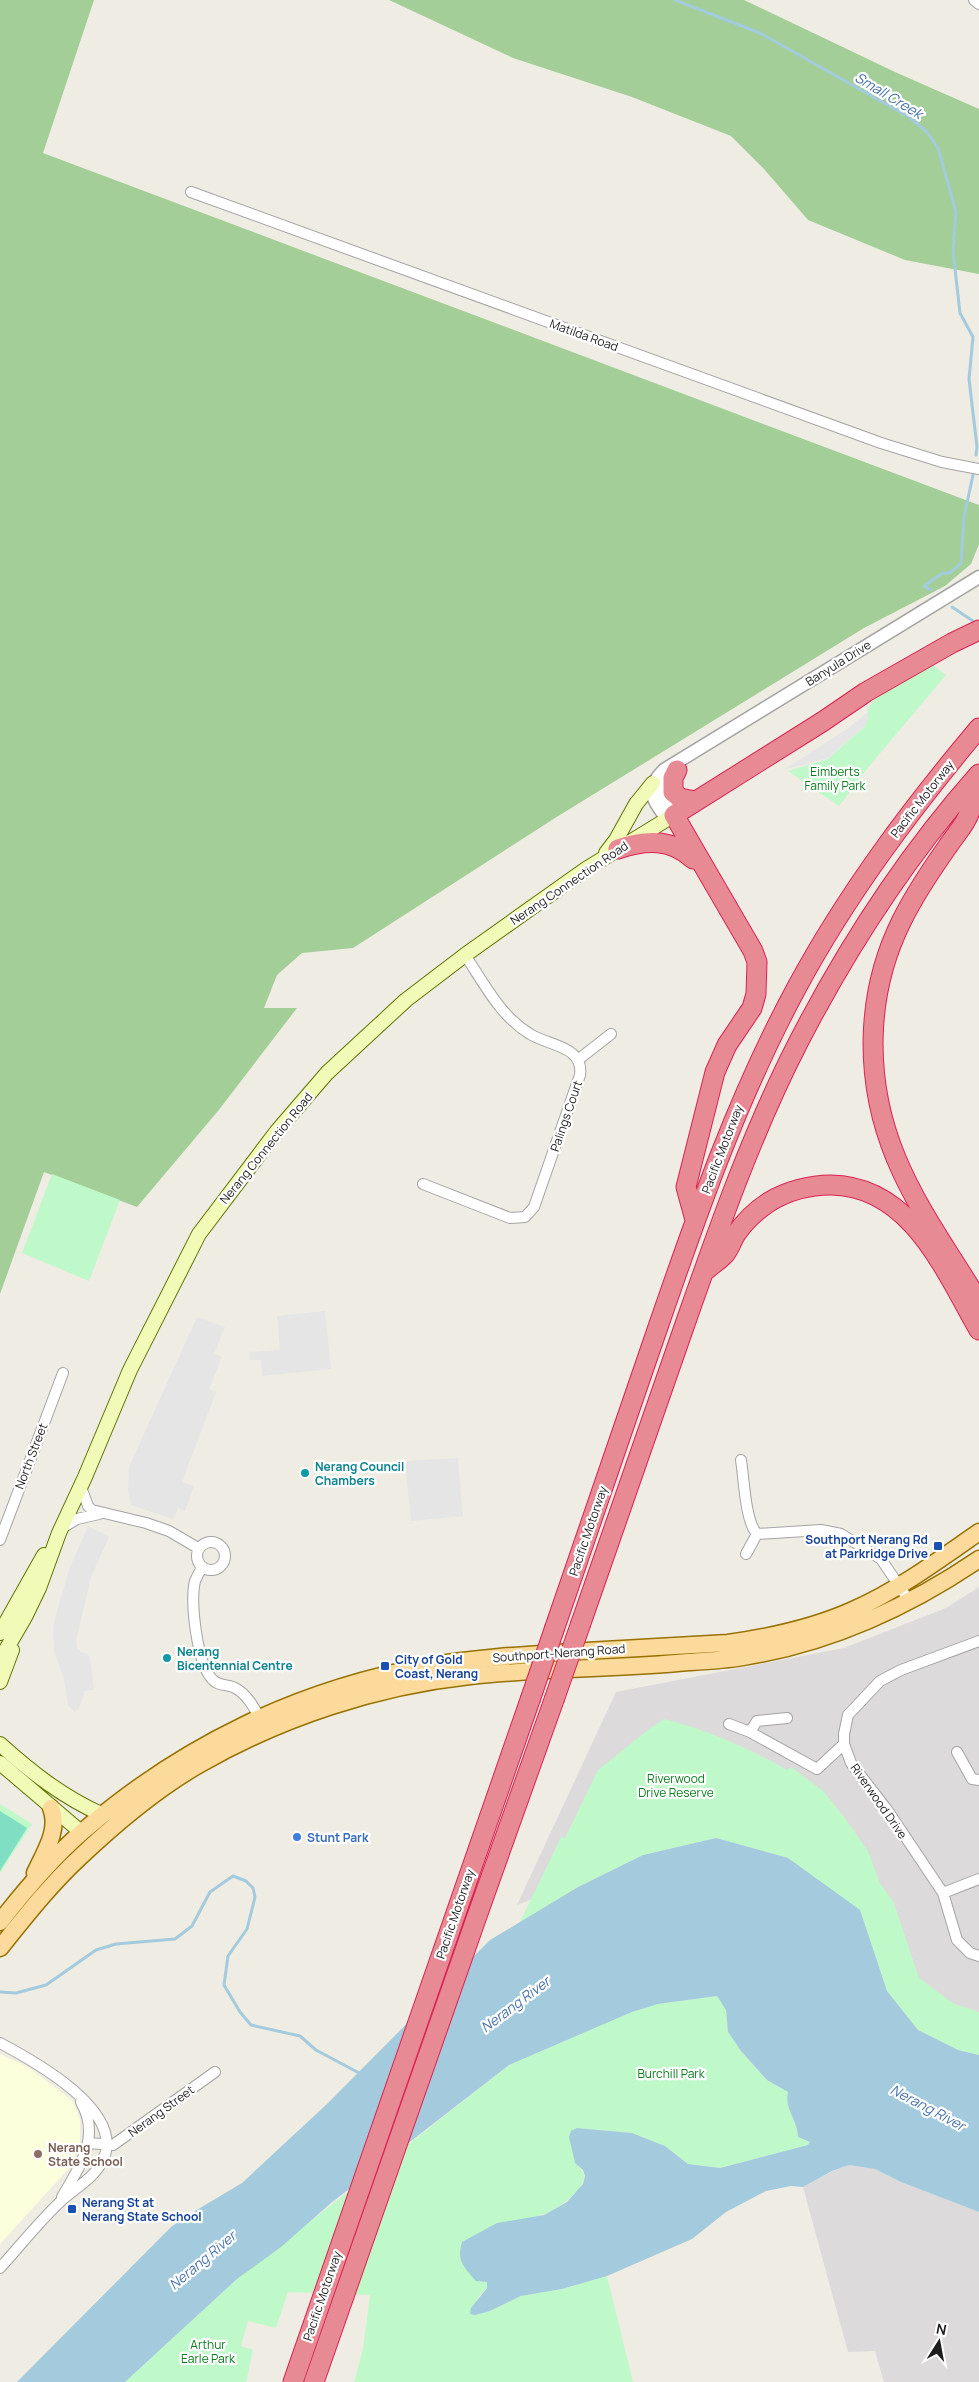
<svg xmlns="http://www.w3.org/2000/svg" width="979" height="2382" font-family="Manrope,sans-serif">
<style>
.residential{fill:#dcdada}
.education{fill:#fcffdc}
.forest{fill:#a3ce98}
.park{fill:#bff9c9}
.pitch{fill:#80dfc2}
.parking{fill:#e5e5e5}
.water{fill:#a3cbdd}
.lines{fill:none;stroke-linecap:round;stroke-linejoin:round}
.stream{stroke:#a3cbdd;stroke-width:3}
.minor-casing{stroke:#a4a4a4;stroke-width:12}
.tertiary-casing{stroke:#a4a4a4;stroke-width:15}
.secondary-casing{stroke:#5f7504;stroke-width:16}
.primary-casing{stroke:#977100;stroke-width:19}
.motorway-casing{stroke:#da2353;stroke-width:21}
.minor{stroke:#fff;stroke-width:10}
.tertiary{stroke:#fff;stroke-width:12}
.secondary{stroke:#f1fab6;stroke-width:14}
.primary{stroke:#fcda9b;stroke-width:16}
.motorway{stroke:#e78a94;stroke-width:19}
.motorway-bridge-casing{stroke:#da2353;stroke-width:21;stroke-linecap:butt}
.motorway-bridge{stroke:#e78a94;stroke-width:19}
.culture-dot{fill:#0f9aa8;stroke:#fff;stroke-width:2}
.transit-dot{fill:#1a4fb4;stroke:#fff;stroke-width:2}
.shop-dot{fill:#3f7fe0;stroke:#fff;stroke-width:2}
.education-dot{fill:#8d6e63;stroke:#fff;stroke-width:2}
.labels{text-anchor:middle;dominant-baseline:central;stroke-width:4.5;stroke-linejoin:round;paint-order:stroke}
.street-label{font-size:12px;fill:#1d1d1d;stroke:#fff}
.park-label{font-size:12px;fill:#0b7c1d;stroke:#fff}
.culture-label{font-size:12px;font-weight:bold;fill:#0d838f;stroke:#fff;text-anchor:start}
.transit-label{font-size:12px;font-weight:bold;fill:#164399;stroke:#fff;text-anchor:start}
.shop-label{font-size:12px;font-weight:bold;fill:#366cbe;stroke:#fff;text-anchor:start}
.education-label{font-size:12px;font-weight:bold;fill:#785e54;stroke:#fff;text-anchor:start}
.water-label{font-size:14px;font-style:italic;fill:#4973ad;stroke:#fff}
</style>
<rect width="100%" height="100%" fill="#efece3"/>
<path class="residential" d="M979,1587V2044L706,1830L517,1905L616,1692L844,1648L946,1608Z
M849,2165L875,2169L901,2182L979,2212V2382H884L875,2351L848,2352L803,2187L833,2171Z"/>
<path class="education" d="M0,2054L28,2067L73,2101L80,2120V2142L71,2166L0,2244Z"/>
<path class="forest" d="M0,0H94L43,153L979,505V544L971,564L945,586L864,628L555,818L353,948L302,953L277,975L264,1008H297L218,1111L137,1207L44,1172L0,1294Z
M389,0H744L895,72L979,109V274L905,260L808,220L764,169L731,136L632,97L513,58Z"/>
<path class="park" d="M930,663L946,675L866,770L839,806L788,771L828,759L865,726C868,720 866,713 869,707C881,684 908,675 930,663Z
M52,1174L120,1200L89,1281L22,1253Z
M664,1719C708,1730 748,1748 787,1770L791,1767L823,1791L845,1818L868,1851L880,1883L894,1903L919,1978L954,2004L979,2012V2055L958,2050L918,2030L887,1991L860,1910L788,1858L716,1838L643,1855L578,1887L520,1922L561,1837L565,1838L598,1770L649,1729Z
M0,1804L32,1824L0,1873Z
M717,1996L726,2010L728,2032L741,2051L767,2080L788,2092C784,2110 797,2117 798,2137L810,2142L808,2145L720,2168L688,2164L665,2146L632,2133L577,2128L575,2163C586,2173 587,2179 577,2191C562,2207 545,2216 524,2220C510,2222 499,2222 487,2229L476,2281L487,2282V2288L479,2296L470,2314L490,2311L521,2296L562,2289L607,2276L633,2382H354L363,2349L370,2295L288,2292L276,2328L248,2321L241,2346L253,2350L246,2382H125L237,2279L509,2065L632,2012L658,2004Z"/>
<path class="pitch" d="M0,1811L27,1828L0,1871Z"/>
<path class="parking" d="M868,712V719L865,726L828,758L785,769L847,729Z
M325,1311L331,1369L262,1376L261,1360H250L249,1352L280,1350L277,1316Z
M197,1317L225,1327L214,1354L222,1357L209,1389L216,1392L182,1482L194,1486L185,1511L178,1508L173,1519L131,1505L128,1491L129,1467Z
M458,1458L463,1516L411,1521L405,1461Z
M88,1526L109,1537L91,1577L76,1641L77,1648L81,1652L88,1654L90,1658L94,1690L85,1691L79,1708L74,1712L68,1705L64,1679L54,1651L53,1626L69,1570Z"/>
<path class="water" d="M716,1838L788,1858L860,1910L887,1991L918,2030L958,2050L979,2055V2212L901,2182L875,2169L849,2165L832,2171L803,2187L791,2186L766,2191L726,2212L692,2239L607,2276L562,2289L521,2296L490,2311L475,2315L470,2314L471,2308L487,2288V2282L476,2281C464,2267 456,2261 462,2242L497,2223L544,2215L567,2202L583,2184L585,2176L583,2170L575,2163L569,2137L571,2131L577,2128L632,2133L665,2146L688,2164L720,2168L808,2145L810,2142L798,2137C797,2117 784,2110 788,2092L767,2080L741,2051L728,2032L726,2010L717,1996L658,2004L632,2012L509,2065L331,2203L281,2247L237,2279L125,2382H17L171,2227L190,2214L242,2183L328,2103L490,1940L578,1887L643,1855Z"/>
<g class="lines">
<path class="stream" d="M675,0L760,33L909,117L927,132L938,148L956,212L953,251L960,313L973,337L969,379L977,447L976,455
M931,590L924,586L943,573H950L961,563L964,517L973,475
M952,607L973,621
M0,1992L16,1993L46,1985L96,1950L116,1944L175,1939L192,1926L210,1892L233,1876L246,1881L253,1888L255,1897L247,1929L228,1956L224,1985L240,2012L251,2025L300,2036L316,2050L361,2074"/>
<defs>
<path id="minor" d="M974,0L979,4
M191,192L881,443L942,462L979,469
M579,1059L611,1034
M423,1184L510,1218L525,1217L534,1207L580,1075C584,1046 549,1046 530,1034C500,1016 484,983 465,955
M741,1460C744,1478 745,1521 757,1534L821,1530L841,1534L881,1559L910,1602
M81,1487L88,1506L92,1510L146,1523L169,1531L198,1548
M62,1528L77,1519L99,1514
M0,1540L63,1373
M197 1556a14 14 0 1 1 28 0a14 14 0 1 1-28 0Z
M746,1554L757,1534
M203,1567C199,1572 197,1576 195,1581C190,1602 197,1663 212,1679C218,1686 225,1684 233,1687C247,1693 255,1709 262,1722
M979,1641L901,1670L880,1681L848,1715L844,1734V1744L851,1763L888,1811L943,1893L957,1940L970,1953L979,1956
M729,1724L750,1732L817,1769L844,1744
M750,1732L757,1721L787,1718
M957,1752L972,1779L979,1780
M943,1893L979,1879
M0,2043C34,2061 126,2111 103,2160C94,2179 73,2189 59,2203C38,2223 19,2247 0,2268
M89,2143L113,2145L215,2072
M62,2197C80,2166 101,2137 81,2102"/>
<path id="tertiary" d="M674,815L662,791L666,781L674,773
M667,819C653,799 644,790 664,770L979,577"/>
<path id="secondary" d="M606,853L616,840L636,804L653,783
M0,1633L44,1555
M0,1660L25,1617L39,1588L59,1533L85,1477L130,1370L199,1234L277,1131L327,1073L406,1000L465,955L586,869L674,815
M0,1682L12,1650
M0,1744C32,1773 63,1797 103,1815
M0,1763L81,1832"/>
<path id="primary" d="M35,1873C44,1853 60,1830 51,1808
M0,1922C25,1890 52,1858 82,1832C181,1746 299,1689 427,1666C474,1658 522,1655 569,1652C622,1649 675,1646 728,1643C771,1637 813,1628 853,1610C898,1590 939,1560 979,1532
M0,1948C25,1917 50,1885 79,1858C116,1823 156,1789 200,1764C282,1717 377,1686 470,1676C543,1668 616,1669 689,1662C707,1661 726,1660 743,1657C830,1643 907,1608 979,1559"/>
<path id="motorway" d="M677,770L673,778V792L680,798L695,801
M976,778C974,788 974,801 970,811C967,823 955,835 948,846C931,870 915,894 902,920C865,994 864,1081 896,1158C917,1209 951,1255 979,1302
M618,849C645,840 671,838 693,859
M695,1220L686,1187L715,1072L727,1045L752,1008L756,994L757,962L753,951L674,815L822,722L866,692L952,643L979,630
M705,1271C711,1265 720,1260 725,1254C730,1248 732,1240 736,1234C745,1221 757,1210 769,1202C787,1191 810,1185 831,1185C911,1186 945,1271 979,1330
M581,1623C616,1525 650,1426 684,1327C718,1230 752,1132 799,1041C848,946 908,854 979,774
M555,1627C589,1527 624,1427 658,1327C698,1211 738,1096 797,987C847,894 911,809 979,728
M293,2382L530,1700
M314,2382L477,1916L554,1700"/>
</defs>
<use href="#minor" class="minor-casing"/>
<use href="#tertiary" class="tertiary-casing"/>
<use href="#secondary" class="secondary-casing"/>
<use href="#primary" class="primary-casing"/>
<use href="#motorway" class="motorway-casing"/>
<use href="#minor" class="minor"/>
<use href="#tertiary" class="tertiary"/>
<use href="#secondary" class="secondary"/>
<use href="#primary" class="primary"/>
<use href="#motorway" class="motorway"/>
<defs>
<path id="motorway-bridge" d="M530,1700L555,1627
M554,1700L581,1623"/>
</defs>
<use href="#motorway-bridge" class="motorway-bridge-casing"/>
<use href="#motorway-bridge" class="motorway-bridge"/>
</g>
<g class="culture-dot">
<circle cx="305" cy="1473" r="5"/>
<circle cx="167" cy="1658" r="5"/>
</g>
<g class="transit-dot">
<rect x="933" y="1541" width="10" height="10" rx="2.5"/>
<rect x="380" y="1661" width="10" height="10" rx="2.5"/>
<rect x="67" y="2204" width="10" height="10" rx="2.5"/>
</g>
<circle class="shop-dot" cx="297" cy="1837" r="5"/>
<circle class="education-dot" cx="38" cy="2154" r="5"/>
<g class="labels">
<g class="street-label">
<text transform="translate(584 335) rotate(20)">Matilda Road</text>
<text transform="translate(838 663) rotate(-32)">Banyula Drive</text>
<text transform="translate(922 799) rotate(-52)">Pacific Motorway</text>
<text transform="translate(569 883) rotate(-34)">Nerang Connection Road</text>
<text transform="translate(566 1116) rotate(-71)">Palings Court</text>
<text transform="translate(266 1148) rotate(-51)">Nerang Connection Road</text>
<text transform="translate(722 1149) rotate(-69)">Pacific Motorway</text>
<text transform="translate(31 1456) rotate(-69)">North Street</text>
<text transform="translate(588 1531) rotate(-71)">Pacific Motorway</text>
<text transform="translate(559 1653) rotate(-4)">Southport-Nerang Road</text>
<text transform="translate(879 1801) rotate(55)">Riverwood Drive</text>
<text transform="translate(455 1914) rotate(-71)">Pacific Motorway</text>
<text transform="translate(161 2111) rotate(-36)">Nerang Street</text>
<text transform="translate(322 2296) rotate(-71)">Pacific Motorway</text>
</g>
<g class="park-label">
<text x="835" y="771">Eimberts<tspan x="835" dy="14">Family Park</tspan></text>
<text x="676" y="1778">Riverwood<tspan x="676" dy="14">Drive Reserve</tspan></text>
<text x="671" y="2073">Burchill Park</text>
<text x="208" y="2344">Arthur<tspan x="208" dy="14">Earle Park</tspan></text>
</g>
<g class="culture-label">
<text x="315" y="1466">Nerang Council<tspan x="315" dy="14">Chambers</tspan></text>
<text x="177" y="1651">Nerang<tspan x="177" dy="14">Bicentennial Centre</tspan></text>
</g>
<g class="transit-label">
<text x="928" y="1539" text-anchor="end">Southport Nerang Rd<tspan x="928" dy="14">at Parkridge Drive</tspan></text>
<text x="395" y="1659">City of Gold<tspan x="395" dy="14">Coast, Nerang</tspan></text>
<text x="82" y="2202">Nerang St at<tspan x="82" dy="14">Nerang State School</tspan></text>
</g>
<g class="shop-label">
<text x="307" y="1837">Stunt Park</text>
</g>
<g class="education-label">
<text x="48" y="2147">Nerang<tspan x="48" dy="14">State School</tspan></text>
</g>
<g class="water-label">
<text transform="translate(889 95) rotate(31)">Small Creek</text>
<text transform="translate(515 2004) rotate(-37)">Nerang River</text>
<text transform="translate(928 2107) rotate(28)">Nerang River</text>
<text transform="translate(202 2260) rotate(-40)">Nerang River</text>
</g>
</g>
<g transform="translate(939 2342) rotate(11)" stroke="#ffffff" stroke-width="4" paint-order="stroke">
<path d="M0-4L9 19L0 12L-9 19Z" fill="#1d1d1d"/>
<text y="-8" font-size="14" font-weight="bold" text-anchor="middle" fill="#1d1d1d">N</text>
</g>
</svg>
